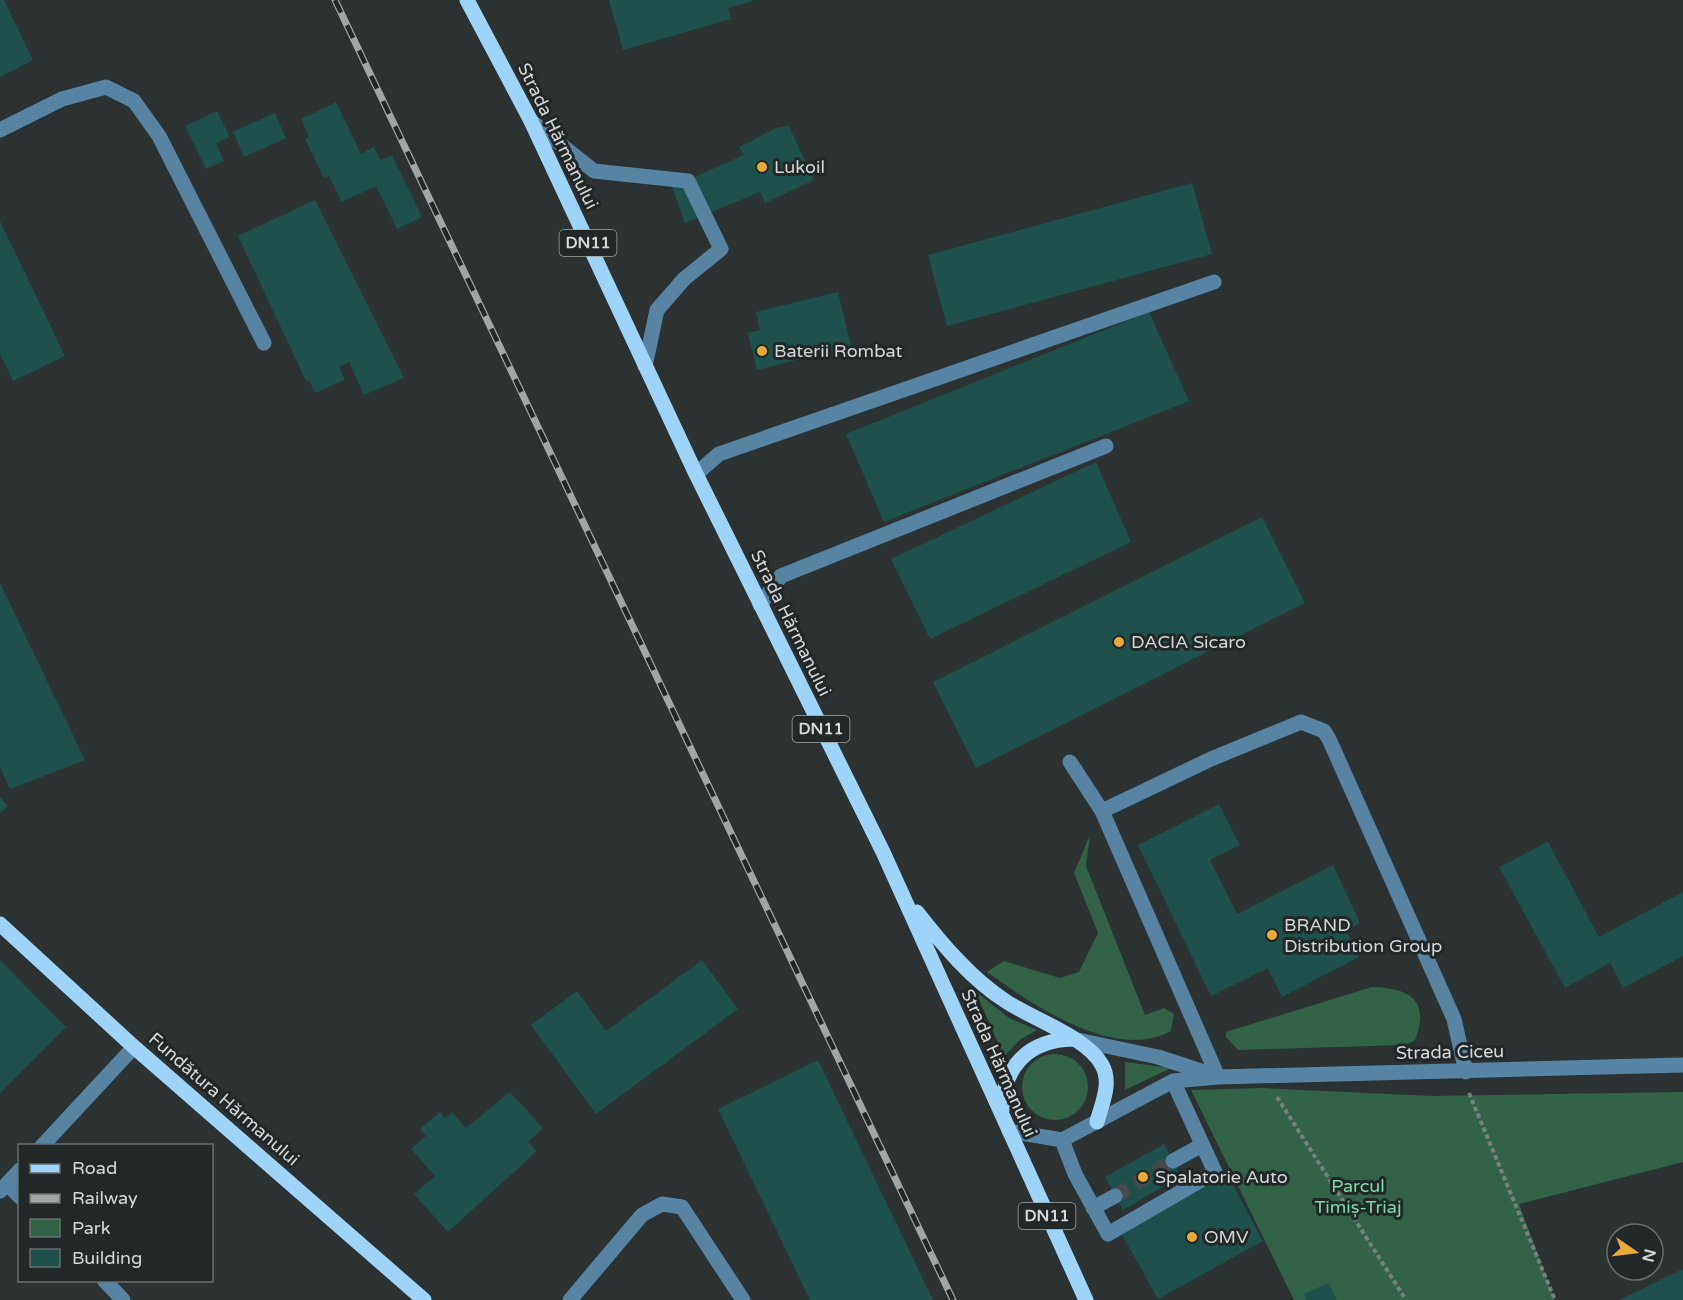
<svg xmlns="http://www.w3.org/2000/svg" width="1683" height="1300" font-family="'Varela Round',sans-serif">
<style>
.green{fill:#326348}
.building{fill:#1e514b}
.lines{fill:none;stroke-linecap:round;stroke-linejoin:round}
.minor-tunnel{stroke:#454a4b;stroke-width:15;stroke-dasharray:15 8;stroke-linecap:butt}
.path{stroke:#7a7e7f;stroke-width:4;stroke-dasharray:4.5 3;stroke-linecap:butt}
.minor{stroke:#5884a3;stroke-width:15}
.major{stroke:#9ed3fa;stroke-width:15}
.rail-casing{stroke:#a0a5a6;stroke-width:7}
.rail{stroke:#222728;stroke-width:4.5;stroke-dasharray:14;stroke-linecap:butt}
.poi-dot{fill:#eba93a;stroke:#222728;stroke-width:2}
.labels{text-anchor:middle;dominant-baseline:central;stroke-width:6;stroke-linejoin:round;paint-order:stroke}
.shield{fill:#222728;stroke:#9fa3a4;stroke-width:1.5}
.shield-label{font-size:16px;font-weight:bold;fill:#d4d8d9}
.street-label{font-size:18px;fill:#d4d8d9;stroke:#222728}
.poi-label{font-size:18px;fill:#d4d8d9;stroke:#222728;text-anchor:start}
.park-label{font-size:18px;fill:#7bdda8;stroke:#222728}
</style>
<rect width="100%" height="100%" fill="#2c3132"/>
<path class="green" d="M1090,835L1086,866L1145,1015L1164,1008L1174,1014L1171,1031C1115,1062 1033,1005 987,972L1004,961L1060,978L1079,972L1098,933L1074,873Z
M1372,987C1409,988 1431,1000 1415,1040L1405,1045L1238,1050L1226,1037V1032Z
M975,991L1009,1018L1037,1030L1021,1039L1004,1056Z
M1022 1087a33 33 0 1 1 66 0a33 33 0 1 1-66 0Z
M1125,1062L1171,1068L1125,1090Z
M1262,1088L1432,1096L1683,1092V1162L1519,1204L1555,1300H1294L1191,1090Z"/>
<path class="building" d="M0,0H4L33,60L0,77Z
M609,0H753V1L728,8L731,19L623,50Z
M336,102L361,154L374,147L380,160L392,155L422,217L397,229L376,186L342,202L329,176L324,178L305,139L309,137L301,119Z
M217,111L230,137L216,143L224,161L206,169L185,126Z
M275,113L286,138L244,157L233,132Z
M789,126L814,180L765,203L760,192L685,223L672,187L744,155L739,147L776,128Z
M1192,183L1212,254L947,326L928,255Z
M315,200L404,378L364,395L349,362L339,367L345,380L315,393L309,380L306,381L238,236Z
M0,221L65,356L13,381L0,354Z
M838,292L851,346L757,370L748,333L760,330L756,312Z
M1149,312L1189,401L884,522L846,434Z
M1096,462L1131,542L930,639L891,559Z
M1262,517L1305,603L976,768L933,682Z
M0,583L85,760L10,789L0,767Z
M0,797L8,806L0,813Z
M1219,804L1240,845L1210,860L1237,914L1333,865L1360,923L1346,930L1359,957L1282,997L1268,968L1211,996L1138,845Z
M1548,842L1599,937L1683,892V956L1623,988L1610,963L1565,988L1499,867Z
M0,960L66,1027L0,1093Z
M702,960L738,1009L596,1114L531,1025L577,991L606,1031Z
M818,1060L933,1300H810L718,1109Z
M510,1092L543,1128L528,1142L537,1151L448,1232L414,1194L435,1176L411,1149L426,1136L420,1129L440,1112L445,1118L452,1112L466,1128Z
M1164,1144L1181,1176L1123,1210L1105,1177Z
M1227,1174L1263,1241L1158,1299L1121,1233Z
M1683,1269V1300H1619Z
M1328,1283L1337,1300H1306L1304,1294Z"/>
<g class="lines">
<path class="minor-tunnel" d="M1115,1196L1173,1161"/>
<path class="path" d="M1469,1093L1555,1300
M1277,1097L1406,1300"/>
<path class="minor" d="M531,121L594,171L688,181L721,249L684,279L657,310L645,366
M0,130L62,99L106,87L134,101L159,136L264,343
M696,474L719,454L1214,282
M760,605L781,576L1106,446
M1070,762L1102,811
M1073,1039L1158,1057L1213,1075
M1218,1077L1102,811L1211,759L1301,722L1324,731L1329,739L1454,1019L1466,1072
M1009,1131L1062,1140L1173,1081L1218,1077L1683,1065
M1062,1140L1075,1174L1108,1234L1215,1172L1173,1081
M42,1146L134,1047
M1173,1161L1202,1145
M7,1184L20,1197
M0,1191L20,1170
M1093,1208L1115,1196
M104,1280L123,1300
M570,1300L642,1215L662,1204L682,1207L743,1300"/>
<path class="major" d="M467,0L531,121L696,474L883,852L1086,1300
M917,912C942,944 972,980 1007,1002C1033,1019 1088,1038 1102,1065C1112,1083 1102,1103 1097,1122
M0,924L134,1047L424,1300
M1002,1110C1003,1067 1028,1040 1073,1039"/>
<defs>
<path id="rail" d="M335,0L953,1300"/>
</defs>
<use href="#rail" class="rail-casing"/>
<use href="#rail" class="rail"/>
</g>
<g class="poi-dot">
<circle cx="762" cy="167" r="6"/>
<circle cx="762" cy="351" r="6"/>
<circle cx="1119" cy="642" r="6"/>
<circle cx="1272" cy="935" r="6"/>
<circle cx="1143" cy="1177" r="6"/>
<circle cx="1192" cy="1237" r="6"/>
</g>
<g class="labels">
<g class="shield">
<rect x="559.5" y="230" width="57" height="26" rx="4.5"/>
<rect x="792.5" y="716" width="57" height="26" rx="4.5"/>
<rect x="1018.5" y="1203" width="57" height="26" rx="4.5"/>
</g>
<g class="shield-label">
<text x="588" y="243">DN11</text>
<text x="821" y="729">DN11</text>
<text x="1047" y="1216">DN11</text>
</g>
<g class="street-label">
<text transform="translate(558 136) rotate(64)">Strada Hărmanului</text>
<text transform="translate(791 623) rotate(64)">Strada Hărmanului</text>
<text transform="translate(1450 1052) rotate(-1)">Strada Ciceu</text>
<text transform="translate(999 1063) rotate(66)">Strada Hărmanului</text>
<text transform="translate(224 1099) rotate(41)">Fundătura Hărmanului</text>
</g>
<g class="poi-label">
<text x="774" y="167">Lukoil</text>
<text x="774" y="351">Baterii Rombat</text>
<text x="1131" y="642">DACIA Sicaro</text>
<text x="1284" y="925">BRAND<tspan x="1284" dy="21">Distribution Group</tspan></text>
<text x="1155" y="1177">Spalatorie Auto</text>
<text x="1204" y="1237">OMV</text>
</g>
<g class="park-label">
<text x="1358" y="1186">Parcul<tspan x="1358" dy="21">Timiș-Triaj</tspan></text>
</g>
</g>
<rect x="18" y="1144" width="195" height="138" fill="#222728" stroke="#696e6f" stroke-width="1.5"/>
<rect x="30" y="1164" width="30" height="9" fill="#9ed3fa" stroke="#696e6f" stroke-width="1.5"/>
<text x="72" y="1174" font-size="18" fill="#d4d8d9">Road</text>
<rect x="30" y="1194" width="30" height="9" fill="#a0a5a6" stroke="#696e6f" stroke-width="1.5"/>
<text x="72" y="1204" font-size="18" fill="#d4d8d9">Railway</text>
<rect x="30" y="1219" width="30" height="18" fill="#326348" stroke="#696e6f" stroke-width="1.5"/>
<text x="72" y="1234" font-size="18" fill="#d4d8d9">Park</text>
<rect x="30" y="1249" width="30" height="18" fill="#1e514b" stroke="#696e6f" stroke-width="1.5"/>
<text x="72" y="1264" font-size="18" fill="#d4d8d9">Building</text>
<g transform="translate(1635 1252) rotate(104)"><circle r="28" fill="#222728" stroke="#696e6f" stroke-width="1.5"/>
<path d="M0-4.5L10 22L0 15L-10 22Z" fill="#eba93a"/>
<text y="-9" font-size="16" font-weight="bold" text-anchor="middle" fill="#d4d8d9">N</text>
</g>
</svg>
